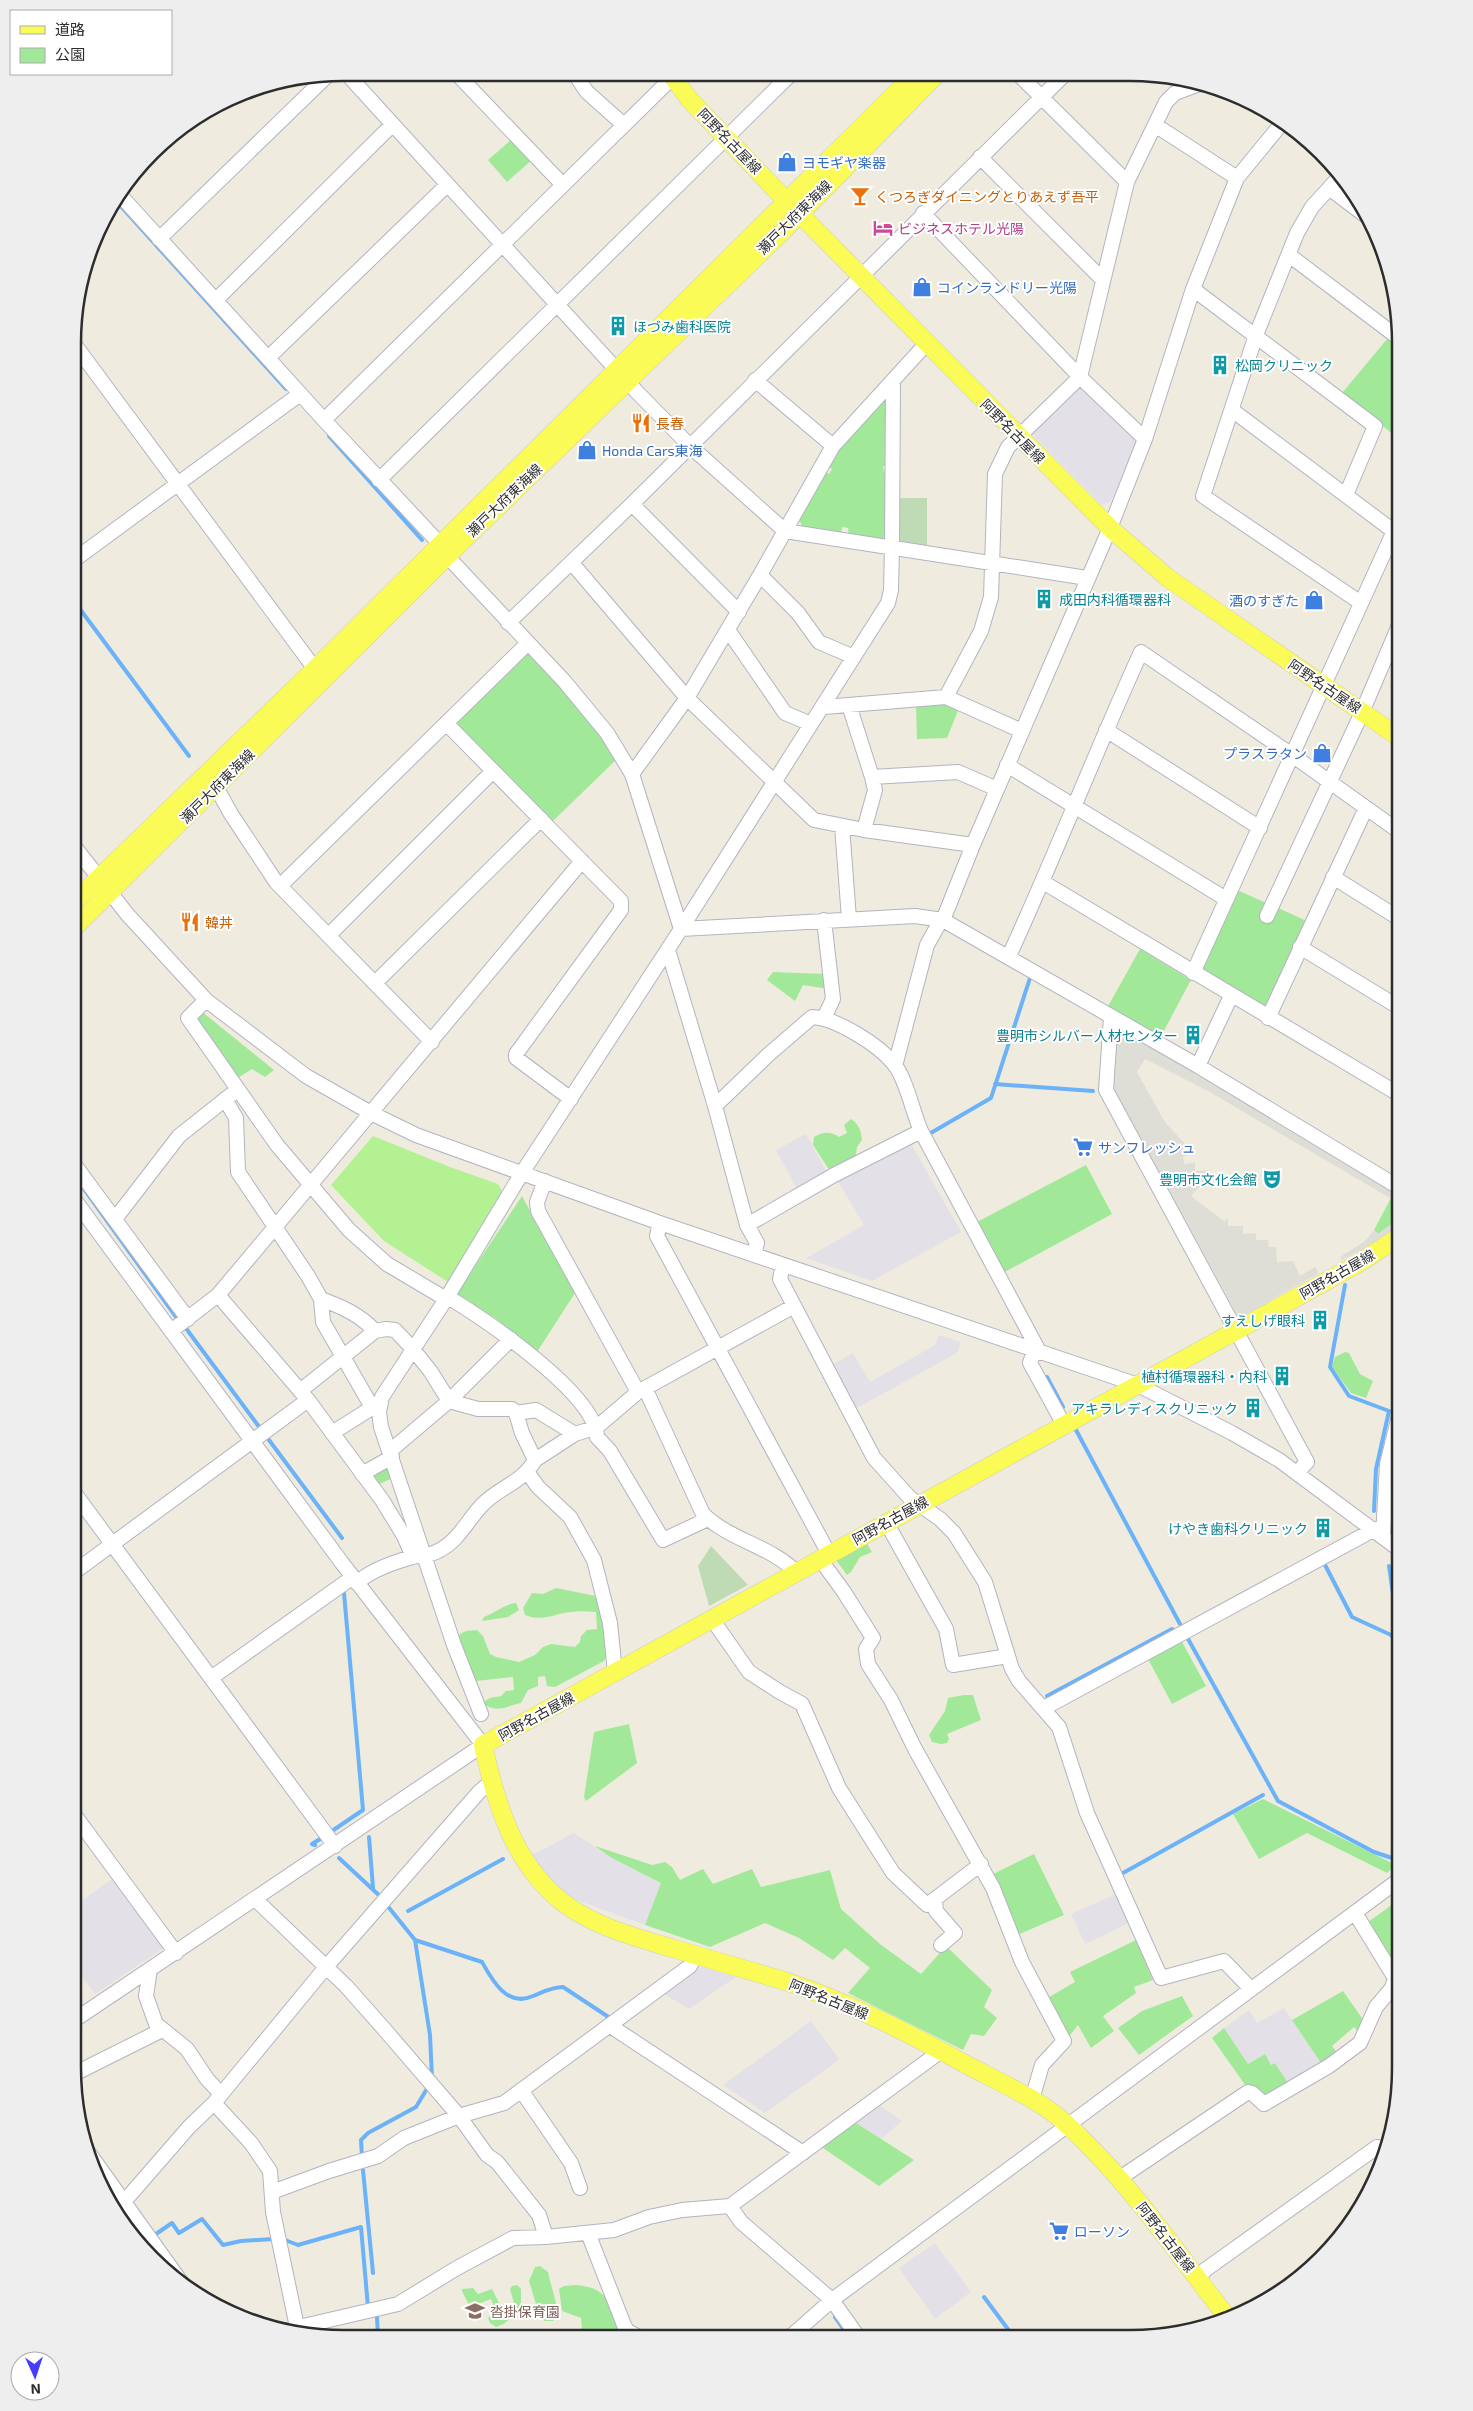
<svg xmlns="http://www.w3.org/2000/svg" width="1473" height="2411" font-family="'Exo 2','Noto Sans JP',sans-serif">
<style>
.industrial{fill:#e4e0e8}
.green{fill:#a1e998}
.cemetery{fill:#bedbb5}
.pitch{fill:#b3f193}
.plaza{fill:#dfded6}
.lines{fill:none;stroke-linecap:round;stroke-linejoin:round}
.stream{stroke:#6bb2f8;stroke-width:4}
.minor-casing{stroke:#b3b3c1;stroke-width:16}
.major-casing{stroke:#cdcdcd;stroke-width:19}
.minor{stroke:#fff;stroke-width:14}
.major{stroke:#fbfb58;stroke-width:18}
.labels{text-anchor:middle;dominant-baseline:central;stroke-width:4;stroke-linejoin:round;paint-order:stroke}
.street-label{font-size:14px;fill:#2d2d2d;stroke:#fff}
.shop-label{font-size:14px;fill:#366cbe;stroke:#fff;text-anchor:start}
.food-label{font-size:14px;fill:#c56008;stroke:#fff;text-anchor:start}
.hotel-label{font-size:14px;fill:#b23c85;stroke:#fff;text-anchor:start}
.culture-label{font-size:14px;fill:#0d838f;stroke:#fff;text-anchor:end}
.education-label{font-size:14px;fill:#785e54;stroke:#fff;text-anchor:start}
.rim{fill:none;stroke:#2d2d2d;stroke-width:2.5}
</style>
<rect width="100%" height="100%" fill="#efecdf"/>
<path class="industrial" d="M1077,385H1084L1137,442L1110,503L1101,504L1032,434V429Z
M806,1134L828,1174L798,1191L776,1150Z
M909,1140L961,1232L872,1281L806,1258L864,1225L837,1180Z
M939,1335L961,1342L957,1353L855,1409L830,1366L853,1353L870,1382L935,1345Z
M574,1833L610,1857L662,1883L645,1925L574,1899L550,1881L530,1856Z
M116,1876L167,1946L95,1994L76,1969L73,1971V1907Z
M1116,1894L1129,1923L1085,1944L1071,1914Z
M698,1966L736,1977L689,2009L661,1992Z
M1284,2008L1323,2066L1290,2086L1275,2063L1271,2065L1248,2064L1224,2028L1249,2010L1257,2023Z
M811,2021L839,2059L831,2066L765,2113L723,2085Z
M878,2104L902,2121L881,2139L853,2121Z
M935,2243L971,2292L935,2319L899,2268Z"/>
<path class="green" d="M512,139L532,160L507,182L488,160Z
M1388,338L1400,347V440L1342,393Z
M883,401L890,404L888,466H883L884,472H888L887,536L880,540L849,535L848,528L842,527L841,534L803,528L798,517L824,471L829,474L832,469L826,466L836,451Z
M532,653C548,672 616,741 615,761L553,821L548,822L456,729V723L525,654Z
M945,702L959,708L947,738L917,739L916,705Z
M1237,890L1307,921L1270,1006H1263L1204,971L1203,965Z
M1140,949L1191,980L1160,1038L1107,1008Z
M773,972L826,974L829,989L803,985L795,1001L767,980Z
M201,1011L274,1070L265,1077L252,1069L236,1079L193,1019Z
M851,1119C859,1124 861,1131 862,1140L857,1147L855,1160L832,1169L828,1168L813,1145L814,1137C823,1132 830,1131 839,1137L847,1133L844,1125Z
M1086,1165L1112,1214L1001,1274L973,1224Z
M522,1196L575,1293L537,1352L495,1318L456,1295Z
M1391,1198L1400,1204V1218L1378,1234L1374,1230Z
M1345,1352L1349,1353L1360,1374L1373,1381L1366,1398L1351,1393L1332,1367L1335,1357Z
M389,1461L395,1477L375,1486L366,1474Z
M866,1542L872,1552L860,1557L851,1572L847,1575L836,1560Z
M556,1588L596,1596L602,1604L607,1654L604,1661L555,1687L547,1686L545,1676L538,1677V1686L528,1690L521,1703C507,1706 499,1713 485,1705V1701L490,1698L501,1696L506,1691L514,1690L513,1677L476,1681L471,1678L458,1639L460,1634L466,1631L477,1630L483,1636L490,1654L496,1657L519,1662L535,1655L543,1647L551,1644L575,1647L580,1642L581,1636L587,1630L597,1629L596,1612C585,1611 575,1611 564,1613C550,1616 540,1621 525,1615L523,1608L532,1593L543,1594Z
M516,1603L519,1610L508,1617L482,1621L484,1617C495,1613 505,1604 516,1603Z
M1181,1640L1206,1686L1172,1704L1147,1657Z
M964,1695H973L981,1720L947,1734L949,1739L947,1743L941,1744L932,1742L929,1735L945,1711L948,1698Z
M629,1724L637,1763L586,1801L584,1797L594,1732Z
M1263,1799L1396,1865L1387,1873L1307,1833L1259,1859L1233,1814Z
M595,1846L652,1865L665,1862L672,1867L680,1880L703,1869L713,1884L752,1869L761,1887L830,1870L841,1909L880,1944L921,1974L946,1946L992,1990L984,2007L997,2018L984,2036L971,2034L963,2050L848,1993L870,1968L845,1948L833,1960L799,1938L765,1923L710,1947L645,1925L661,1883L610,1857Z
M1034,1854L1064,1915L1015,1936L991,1875Z
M1400,1899V1964L1395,1966L1368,1922Z
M1136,1940L1153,1980L1134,1987L1136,1993L1103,2016L1114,2031L1091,2048L1078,2025L1067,2039L1044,2000L1075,1982L1070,1972Z
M1343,1991L1364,2021L1360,2034L1354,2027L1332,2046L1339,2055L1323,2066L1292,2020Z
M1182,1996L1193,2016L1139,2055L1118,2028L1142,2011Z
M1224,2028L1248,2064L1265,2054L1271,2065L1275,2063L1290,2086L1267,2101L1248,2089L1212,2038Z
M853,2121L914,2160L879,2186L820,2146Z
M540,2266L548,2272C551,2287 556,2299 558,2314L553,2321H545L540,2317L529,2281L535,2267Z
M517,2285L521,2289V2307C509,2312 514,2322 496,2327L490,2323L488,2318L496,2311L491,2299L470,2307L462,2291V2289L473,2288L478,2294L492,2289L503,2311L515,2307L510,2289L512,2286Z
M576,2285C612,2288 610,2307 620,2337H578L582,2327L581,2318L562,2311L559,2289L564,2286Z"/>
<path class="cemetery" d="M896,498H927V546L900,542L897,538Z
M711,1546L748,1585L709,1606L698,1566Z"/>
<path class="pitch" d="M373,1136L450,1167L498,1184L504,1194L448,1282L384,1241L331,1185Z"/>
<path class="plaza" d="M1127,1033L1168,1055L1400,1194V1204L1208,1091L1145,1059L1137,1072L1165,1122L1186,1145L1191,1148L1186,1156H1183L1184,1164L1195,1163V1171L1207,1170L1203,1183L1191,1196L1224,1221L1228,1218V1226H1243V1234L1256,1233V1240H1268L1269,1247H1276L1277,1262L1293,1261L1300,1276L1315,1267L1319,1273L1239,1318L1113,1087V1040L1118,1034Z
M1400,1218V1225L1382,1239L1342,1260L1340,1257L1364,1242L1374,1230L1378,1234Z"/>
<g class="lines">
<path class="stream" d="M117,202L286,389
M329,436L422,540
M74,601L189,756
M995,1084L1093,1091
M929,1134L991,1098L1030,978
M74,1175L179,1321
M1345,1285L1330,1367L1349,1396L1389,1411L1376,1469L1374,1511
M185,1327L260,1428
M1047,1377L1063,1407
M1076,1430L1180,1624
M269,1440L342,1538
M1324,1563L1352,1617L1391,1635L1400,1647
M1389,1566L1395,1608L1400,1619
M1187,1637L1278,1801L1374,1852L1392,1858
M1047,1696L1172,1629
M332,1831L363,1810L344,1593
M369,1837L373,1888
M315,1845L312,1844L320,1839
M339,1858L382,1898
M1123,1873L1263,1795
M386,1904L415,1940L430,2035L432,2078
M408,1911L503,1859
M415,1940L482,1962C492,1980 507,2008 533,1996C543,1992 552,1987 563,1987L610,2018
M362,2157L361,2140L368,2133L416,2107L428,2087
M363,2170L373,2273
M156,2234L172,2223L179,2233L202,2219L223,2245L241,2241L274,2239
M285,2240L298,2245L361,2227L368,2307
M984,2297L1013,2336
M377,2317L378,2336
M835,2317L850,2338"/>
<defs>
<path id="minor" d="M346,73L636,391L690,446L785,531L1087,578
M456,73L563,185
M574,73L587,92L624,125
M1018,74L1127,182
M1155,125L1237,178
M980,157L1103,280
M1341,175L1312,207L1297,233L1256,335L1203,496L1361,603
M1329,188L1366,216
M121,196L324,420L440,544
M923,213L1080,377L1145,439
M159,239L327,76
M1289,255L1400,339
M1193,289L1375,426L1346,495
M216,300L392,125
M75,345L315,669
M269,357L447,185
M755,380L833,446
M1232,410L1400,536
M324,420L677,73
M379,480L791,74
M632,504L739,612
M447,556L565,682L607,733L632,774L681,929
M74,560L300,394
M571,562L687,698L814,820L864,830L973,845
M760,575L798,613L819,642L854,657
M508,623L632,504L1064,75
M728,630L785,713L811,724
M946,697L981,631L991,597L995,474L1008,447L1080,377L1127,182L1166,102L1175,93L1200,84
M1366,703L1400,623
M849,705L872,777
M824,707L946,697L1022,731
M446,723L621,901V910L516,1054V1058L571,1099
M1106,730L1260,828
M1007,765L1226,899
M632,774L687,698L760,575L833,446L927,343
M216,787L231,814L276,882L432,1042
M842,826L849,919
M864,830L875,790L872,777L958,772L997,789
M74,846L127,914L206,1000L306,1076L371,1113L416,1135L660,1223L1138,1385L1232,1433L1279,1460L1400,1550
M1333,877L1400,919
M1043,882L1400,1095
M280,886L528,643
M1267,916L1359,719
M943,920L973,845L1110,528L1145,439L1193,289L1237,178L1283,122
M681,929L915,916L943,920L1198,1066L1400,1188
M329,935L493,771
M1300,947L1400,1008
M668,950L715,1106L747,1225L757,1243L754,1255
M1009,956C1055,856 1095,753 1141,652L1292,755L1400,832
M1193,973L1394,531
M376,982L541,819
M206,1000L188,1018L277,1145L349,1230L387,1264L446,1299
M1111,1017L1106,1090L1307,1462L1297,1473
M824,1018L833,999L824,920
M1268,1018L1366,808
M895,1066L927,945L941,920
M1198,1066L1231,996
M225,1099L236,1118L238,1172L308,1276L321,1299L323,1322L369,1402L379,1406
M715,1106L768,1055L812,1017C836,1018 879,1045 894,1064C906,1078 913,1113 921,1131L1040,1353
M74,1164L188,1319
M545,1181L537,1202L538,1211L638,1392
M115,1219L179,1136L232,1094
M660,1223L657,1236L829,1554
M747,1225L834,1175L921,1131
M783,1265L780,1279L874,1458L910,1498L940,1519L954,1533L985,1582L1012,1669L1019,1681L1059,1727L1087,1813L1161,1978L1224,1961L1251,1989
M218,1295L308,1400L382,1500L404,1536L413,1557
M448,1297C484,1319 596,1394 597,1437L610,1451L663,1540L708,1519
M321,1299C342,1307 359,1314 375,1331
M171,1331L218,1295L582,861
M1034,1351L1030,1363L1064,1425
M645,1388L703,1514C731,1541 771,1546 796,1572
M300,1391L375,1331L386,1329L395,1330L412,1348L431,1372L449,1401L478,1409H512L516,1413L522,1433L535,1460C523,1482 500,1487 483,1504C468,1519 459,1541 438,1551C430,1556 421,1555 412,1557C395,1562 370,1570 357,1583
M516,1413L536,1410L575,1434
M332,1433L370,1409L379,1406
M390,1451L449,1401L511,1339
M535,1460L575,1434L597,1427L638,1392L794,1306
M528,1473L538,1487L570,1517L594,1560L610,1623L615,1672
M362,1474L392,1457
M73,1491L335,1846
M886,1522L946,1629L953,1665L1008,1656
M1383,1536L1387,1464L1400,1412
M820,1559L844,1592L873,1638L866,1649L868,1664L891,1700L915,1749L993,1888L1022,1962L1064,2041L1042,2065L1032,2099
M73,1573L308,1400
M712,1619L749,1672L780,1692L802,1704L839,1788L893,1873L927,1905L981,1864
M211,1678L353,1577
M1044,1708L1375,1529
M481,1714L454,1645L381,1427L379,1412L382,1397L446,1299L522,1173L681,929L888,603L891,590L892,547L893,380
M73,1813L176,1953
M255,1899L346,1986L385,2030L459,2116L487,2155L497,2162L539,2215L546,2237
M935,1900L936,1911L955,1933L941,1945
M150,1969L146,1996L156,2024L187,2049L207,2079L221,2094
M73,2021L483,1745L342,1563L74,1199
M609,2025L803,2153
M74,2074L162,2030
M521,2090L571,2163L580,2188
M214,2103L251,2143L270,2171L273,2212L297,2327
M89,2153L184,2286
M1120,2178L1248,2092L1252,2093L1264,2104L1329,2066L1360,2043L1376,2007L1392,1988L1395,1978L1355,1913
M272,2192L329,2171L378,2156L404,2138L459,2116L504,2103L690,1966L696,1955
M730,2206L741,2222L832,2300L859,2338
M116,2211L189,2127L214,2103L326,1967L479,1792L492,1781
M588,2233L624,2325L627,2331L639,2337
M1199,2279L1205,2270L1377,2147L1385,2157
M286,2330L398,2304L457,2268L513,2238L546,2237L614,2230L649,2217L682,2210L730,2206L941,2051
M789,2338L832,2300L1400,1879"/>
<path id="major" d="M670,73L689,99L775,189L1110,528L1168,578L1400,738
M74,902L315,669L915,74
M74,928L447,556L783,231L937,74
M1229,2319C1183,2262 1143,2201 1092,2149C1077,2134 1062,2118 1043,2106C1020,2091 994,2079 969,2066C910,2034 849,2002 785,1981C748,1970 712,1960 675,1949C635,1937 594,1927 561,1901C513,1862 496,1803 483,1745L1361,1262L1400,1236"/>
</defs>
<use href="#minor" class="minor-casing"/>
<use href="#major" class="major-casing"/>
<use href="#minor" class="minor"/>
<use href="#major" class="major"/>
</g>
<defs>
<symbol id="shop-bare" viewBox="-9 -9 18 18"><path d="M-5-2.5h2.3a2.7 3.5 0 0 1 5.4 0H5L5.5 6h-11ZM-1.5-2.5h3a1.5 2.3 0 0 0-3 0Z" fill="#3f7fe0" stroke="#fff" stroke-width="2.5" paint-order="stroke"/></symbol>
<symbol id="bar-bare" viewBox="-9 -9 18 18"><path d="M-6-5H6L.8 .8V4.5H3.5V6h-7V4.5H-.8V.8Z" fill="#e8710a" stroke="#fff" stroke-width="2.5" paint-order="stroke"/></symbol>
<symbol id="hotel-bare" viewBox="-9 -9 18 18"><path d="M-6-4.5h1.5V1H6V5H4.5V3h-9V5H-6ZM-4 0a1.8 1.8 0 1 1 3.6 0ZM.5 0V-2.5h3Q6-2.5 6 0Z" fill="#d1479c" stroke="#fff" stroke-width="2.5" paint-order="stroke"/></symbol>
<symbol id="building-bare" viewBox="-9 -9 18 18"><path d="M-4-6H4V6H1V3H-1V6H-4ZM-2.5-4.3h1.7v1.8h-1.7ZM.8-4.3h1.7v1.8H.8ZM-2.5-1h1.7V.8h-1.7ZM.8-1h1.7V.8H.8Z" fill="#0f9aa8" stroke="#fff" stroke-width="2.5" paint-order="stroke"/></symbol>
<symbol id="restaurant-bare" viewBox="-9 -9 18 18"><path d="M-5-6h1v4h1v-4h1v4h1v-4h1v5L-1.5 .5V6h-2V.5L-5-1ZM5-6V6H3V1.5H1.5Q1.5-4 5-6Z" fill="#e8710a" stroke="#fff" stroke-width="2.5" paint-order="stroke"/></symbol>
<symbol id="supermarket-bare" viewBox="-9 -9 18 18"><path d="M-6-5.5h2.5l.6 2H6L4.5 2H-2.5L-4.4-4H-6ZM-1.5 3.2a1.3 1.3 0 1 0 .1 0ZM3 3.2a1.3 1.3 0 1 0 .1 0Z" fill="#3f7fe0" stroke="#fff" stroke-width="2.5" paint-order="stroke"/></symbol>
<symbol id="theatre-bare" viewBox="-9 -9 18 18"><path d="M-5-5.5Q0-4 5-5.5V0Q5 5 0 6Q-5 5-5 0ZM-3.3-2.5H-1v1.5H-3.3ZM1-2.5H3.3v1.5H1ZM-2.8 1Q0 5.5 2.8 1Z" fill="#0f9aa8" stroke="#fff" stroke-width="2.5" paint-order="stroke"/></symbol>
<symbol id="school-bare" viewBox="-9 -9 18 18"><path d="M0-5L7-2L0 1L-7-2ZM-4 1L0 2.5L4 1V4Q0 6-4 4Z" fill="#8d6e63" stroke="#fff" stroke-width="2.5" paint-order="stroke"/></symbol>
</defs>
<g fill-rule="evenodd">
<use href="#shop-bare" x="773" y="148" width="28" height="28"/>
<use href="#bar-bare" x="846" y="182" width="28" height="28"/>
<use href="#hotel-bare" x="869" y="214" width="28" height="28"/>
<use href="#shop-bare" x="908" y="273" width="28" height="28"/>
<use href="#building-bare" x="604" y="312" width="28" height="28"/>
<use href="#building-bare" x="1206" y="351" width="28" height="28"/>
<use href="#restaurant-bare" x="627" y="409" width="28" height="28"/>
<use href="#shop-bare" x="573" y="436" width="28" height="28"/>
<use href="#building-bare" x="1030" y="585" width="28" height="28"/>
<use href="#shop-bare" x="1300" y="586" width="28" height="28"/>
<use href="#shop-bare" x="1308" y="739" width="28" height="28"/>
<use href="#restaurant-bare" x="176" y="908" width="28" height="28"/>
<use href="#building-bare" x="1179" y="1021" width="28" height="28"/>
<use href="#supermarket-bare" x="1069" y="1133" width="28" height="28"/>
<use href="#theatre-bare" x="1258" y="1165" width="28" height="28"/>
<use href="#building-bare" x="1306" y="1306" width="28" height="28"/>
<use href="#building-bare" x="1268" y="1362" width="28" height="28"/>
<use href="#building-bare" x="1239" y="1394" width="28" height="28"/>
<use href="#building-bare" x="1309" y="1514" width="28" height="28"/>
<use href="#supermarket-bare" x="1045" y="2217" width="28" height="28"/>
<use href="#school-bare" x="461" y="2297" width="28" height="28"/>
</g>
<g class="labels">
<g class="street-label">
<text transform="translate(730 141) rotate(46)">阿野名古屋線</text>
<text transform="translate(794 217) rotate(-45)">瀬戸大府東海線</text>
<text transform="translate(1013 431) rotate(45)">阿野名古屋線</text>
<text transform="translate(504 500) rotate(-44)">瀬戸大府東海線</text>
<text transform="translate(1325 686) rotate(34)">阿野名古屋線</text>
<text transform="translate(217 786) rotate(-45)">瀬戸大府東海線</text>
<text transform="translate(1337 1274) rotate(-30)">阿野名古屋線</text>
<text transform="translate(890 1520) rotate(-29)">阿野名古屋線</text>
<text transform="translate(536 1716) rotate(-29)">阿野名古屋線</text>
<text transform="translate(829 1999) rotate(22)">阿野名古屋線</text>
<text transform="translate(1166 2237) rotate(52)">阿野名古屋線</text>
</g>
<g class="shop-label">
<text x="802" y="162">ヨモギヤ楽器</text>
<text x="937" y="287">コインランドリー光陽</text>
<text x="602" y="450">Honda Cars東海</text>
<text x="1299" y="600" text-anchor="end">酒のすぎた</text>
<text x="1307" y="753" text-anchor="end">プラスラタン</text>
<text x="1098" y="1147">サンフレッシュ</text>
<text x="1074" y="2231">ローソン</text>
</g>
<g class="food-label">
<text x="875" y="196">くつろぎダイニングとりあえず吾平</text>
<text x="656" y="423">長春</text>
<text x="205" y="922">韓丼</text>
</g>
<g class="hotel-label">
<text x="898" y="228">ビジネスホテル光陽</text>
</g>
<g class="culture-label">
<text x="633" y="326" text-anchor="start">ほづみ歯科医院</text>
<text x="1235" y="365" text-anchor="start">松岡クリニック</text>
<text x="1059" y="599" text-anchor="start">成田内科循環器科</text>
<text x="1178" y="1035">豊明市シルバー人材センター</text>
<text x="1257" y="1179">豊明市文化会館</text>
<text x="1305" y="1320">すえしげ眼科</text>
<text x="1267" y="1376">植村循環器科・内科</text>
<text x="1238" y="1408">アキラレディスクリニック</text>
<text x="1308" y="1528">けやき歯科クリニック</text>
</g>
<g class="education-label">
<text x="490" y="2311">沓掛保育園</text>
</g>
</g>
<path d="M0 0H1473V2411H0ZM343 81H1130A262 262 0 0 1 1392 343V2068A262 262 0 0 1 1130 2330H343A262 262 0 0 1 81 2068V343A262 262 0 0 1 343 81Z" fill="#eee" fill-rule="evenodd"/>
<path class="rim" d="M343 81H1130A262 262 0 0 1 1392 343V2068A262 262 0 0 1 1130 2330H343A262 262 0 0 1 81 2068V343A262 262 0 0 1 343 81Z"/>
<rect x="10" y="10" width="162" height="65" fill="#ffffff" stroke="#ababab"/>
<rect x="20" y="26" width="25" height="8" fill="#fbfb58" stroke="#ababab"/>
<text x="55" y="35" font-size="15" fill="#2d2d2d">道路</text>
<rect x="20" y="48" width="25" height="15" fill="#a1e998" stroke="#ababab"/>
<text x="55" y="60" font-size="15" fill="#2d2d2d">公園</text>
<g transform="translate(35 2376) rotate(177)"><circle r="24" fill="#ffffff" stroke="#ababab"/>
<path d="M0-4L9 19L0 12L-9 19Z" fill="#463cff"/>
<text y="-8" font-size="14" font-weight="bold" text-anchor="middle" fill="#2d2d2d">N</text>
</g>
</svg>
